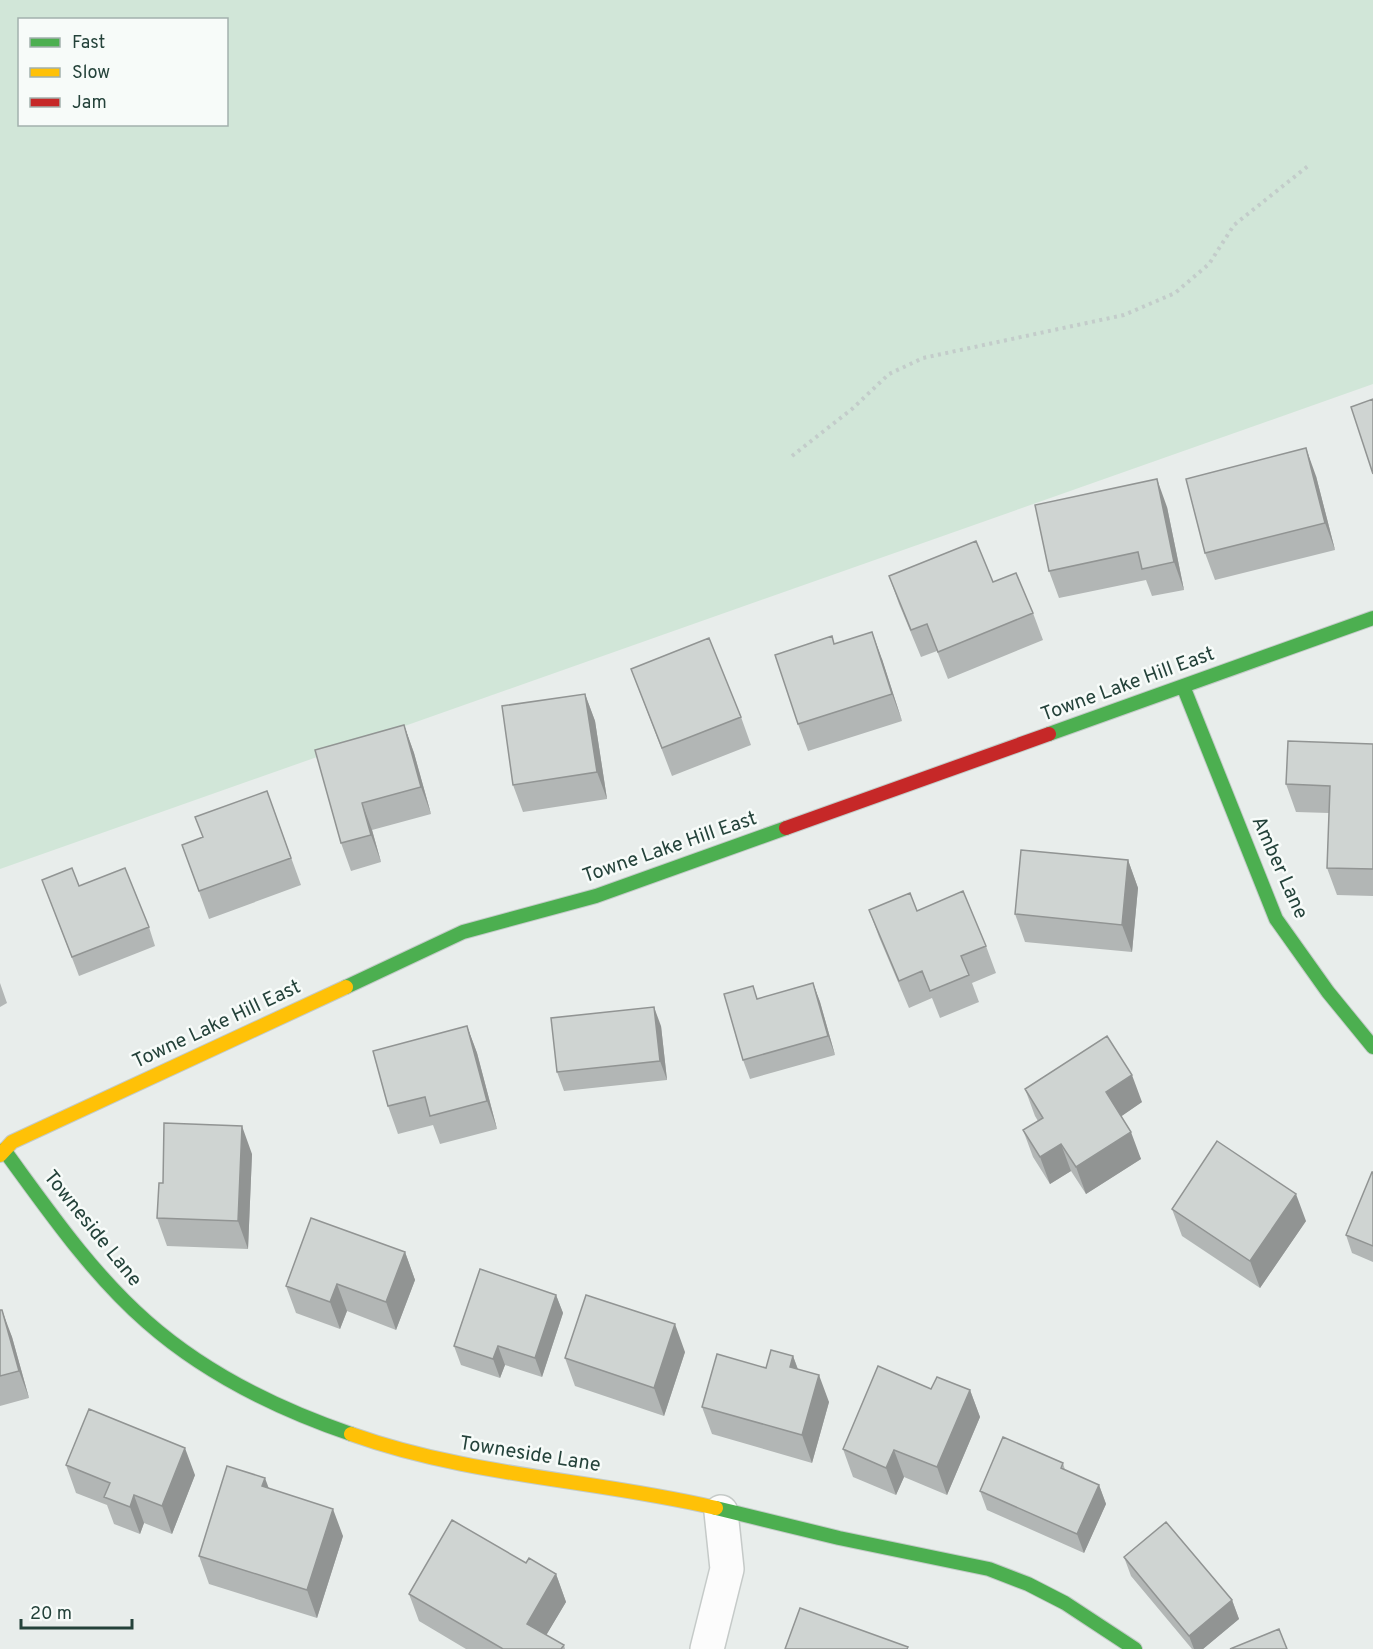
<svg xmlns="http://www.w3.org/2000/svg" width="1373" height="1649" font-family="Overpass,sans-serif">
<style>
.green{fill:#d1e6d8;fill-rule:evenodd}
.lines{fill:none;stroke-linecap:round;stroke-linejoin:round}
.street-casing{stroke:#c5cac8;stroke-width:36}
.fast-casing{stroke:#c3cbc8;stroke-width:16}
.slow-casing{stroke:#c3cbc8;stroke-width:16}
.jam-casing{stroke:#c3cbc8;stroke-width:16}
.path{stroke:#c3ccca;stroke-width:4;stroke-dasharray:3 4.5;stroke-linecap:butt}
.street{stroke:#fcfcfc;stroke-width:33}
.fast{stroke:#4caf50;stroke-width:14}
.slow{stroke:#ffc107;stroke-width:14}
.jam{stroke:#c62828;stroke-width:14}
.wall{fill:#b2b6b5}
.shaded-wall{fill:#919493}
.building{fill:#cfd4d2;stroke:#919493;stroke-width:1.5}
.labels{text-anchor:middle;dominant-baseline:central;stroke-width:5;stroke-linejoin:round;paint-order:stroke}
.street-label{font-size:20px;fill:#24423a;stroke:#f7fbf9}
</style>
<rect width="100%" height="100%" fill="#e8edeb"/>
<path class="green" d="M0,0H1373V384L0,869ZM20,20H226V124H20Z"/>
<g class="lines">
<defs>
<path id="street" d="M707,1649L727,1569L721,1512"/>
<path id="fast" d="M1183,686L1276,919L1328,992L1373,1047
M1049,734L1373,618
M346,987L463,932L596,896L786,828
M4,1150C48,1210 91,1273 147,1322C206,1374 278,1409 351,1434
M716,1508L839,1538L989,1569L1028,1584L1065,1603L1135,1649"/>
<path id="slow" d="M0,1155L12,1142L346,987
M351,1434C471,1477 593,1479 716,1508"/>
<path id="jam" d="M786,828L1049,734"/>
</defs>
<use href="#street" class="street-casing"/>
<use href="#fast" class="fast-casing"/>
<use href="#slow" class="slow-casing"/>
<use href="#jam" class="jam-casing"/>
<path class="path" d="M792,456L852,409L889,374L923,358L1124,315L1175,293L1209,264L1234,225L1308,166"/>
<use href="#street" class="street"/>
<use href="#fast" class="fast"/>
<use href="#slow" class="slow"/>
<use href="#jam" class="jam"/>
</g>
<path class="wall" d="M1316,476L1335,550L1215,580L1205,553Z
M1167,507L1184,590L1152,596L1146,580L1059,598L1049,571Z
M889,576L993,582L1033,613L1043,640L948,679L937,651L921,657L899,604Z
M834,644L882,659L902,721L808,751L798,724Z
M631,669L741,717L751,745L672,776Z
M585,694L595,721L607,799L523,812L513,785Z
M404,725L414,753L431,814L372,830L381,862L351,871L341,843Z
M1373,744V896L1337,895L1327,868L1329,813L1296,812L1286,784Z
M267,791L301,885L209,919L182,845L203,837Z
M1128,860L1138,888L1132,952L1025,942L1015,914Z
M42,880L79,886L149,927L155,946L79,976Z
M869,910L917,911L986,946L996,973L972,983L979,1002L940,1018L932,998L909,1008L879,937Z
M0,983L7,1003L0,1007Z
M813,983L820,1002L835,1055L750,1079L743,1060L758,999Z
M467,1026L477,1053L497,1129L440,1144L433,1125L398,1134L388,1106Z
M661,1026L667,1080L564,1091L557,1072Z
M1025,1089L1142,1102L1121,1116L1141,1159L1086,1194L1071,1171L1050,1184L1033,1157L1023,1130L1038,1121L1035,1116Z
M252,1154L248,1249L167,1246L157,1218Z
M1373,1172V1262L1352,1253L1346,1235Z
M1172,1209L1306,1221L1260,1288L1182,1236Z
M405,1252L415,1280L396,1330L347,1311L340,1329L296,1313L286,1286Z
M556,1295L563,1313L542,1377L505,1365L500,1378L461,1365L454,1346Z
M0,1310L12,1337L29,1398L0,1406Z
M685,1352L664,1416L575,1386L565,1358Z
M793,1356L798,1369L829,1402L812,1463L712,1434L702,1407L766,1368Z
M931,1389L970,1390L980,1417L947,1495L904,1477L896,1495L853,1477L843,1449Z
M1063,1463L1065,1470L1099,1485L1106,1504L1084,1553L987,1510L980,1491Z
M66,1465L195,1475L172,1534L144,1523L140,1534L114,1524L107,1505L76,1493Z
M269,1488L343,1536L317,1618L209,1584L199,1556Z
M1124,1557L1232,1600L1239,1619L1203,1649H1192L1131,1576Z
M526,1563L556,1574L566,1602L546,1635L564,1645L565,1649H466L419,1621L409,1594Z"/>
<path class="shaded-wall" d="M1306,448L1316,476L1335,550L1325,523Z
M1157,479L1167,507L1184,590L1174,562Z
M872,632L882,659L902,721L892,694Z
M585,694L595,721L607,799L597,772Z
M404,725L414,753L431,814L421,787Z
M362,803L372,830L381,862L371,835Z
M1128,860L1138,888L1132,952L1122,925Z
M813,983L820,1002L835,1055L828,1036Z
M654,1007L661,1026L667,1080L660,1061Z
M467,1026L477,1053L497,1129L487,1101Z
M1132,1075L1142,1102L1116,1120L1106,1092Z
M242,1126L252,1154L248,1249L238,1221Z
M1131,1132L1141,1159L1086,1194L1076,1167Z
M1061,1144L1071,1171L1050,1184L1040,1157Z
M1296,1194L1306,1221L1260,1288L1250,1261Z
M405,1252L415,1280L396,1330L386,1302Z
M337,1284L347,1311L340,1329L330,1302Z
M556,1295L563,1313L542,1377L535,1358Z
M2,1310L12,1337L29,1398L19,1371Z
M675,1324L685,1352L664,1416L654,1388Z
M498,1346L505,1365L500,1378L493,1359Z
M793,1356L803,1384L790,1367Z
M819,1375L829,1402L812,1463L802,1435Z
M970,1390L980,1417L947,1495L937,1467Z
M185,1448L195,1475L172,1534L162,1506Z
M894,1450L904,1477L896,1495L886,1468Z
M265,1478L275,1505L262,1486Z
M1099,1485L1106,1504L1084,1553L1077,1534Z
M134,1495L144,1523L140,1534L130,1507Z
M333,1509L343,1536L317,1618L307,1590Z
M556,1574L566,1602L538,1649L527,1624Z
M1232,1600L1239,1619L1203,1649H1194L1189,1636Z"/>
<path class="building" d="M1373,399V474L1351,407Z
M1306,448L1325,523L1205,553L1186,479Z
M1157,479L1174,562L1142,569L1138,552L1049,571L1035,505Z
M976,541L993,582L1016,573L1033,613L938,652L927,624L911,630L889,576Z
M872,632L892,694L798,724L775,655L832,636L834,644Z
M709,638L741,717L662,748L631,669Z
M585,694L597,772L513,785L502,706Z
M404,725L421,787L362,803L371,835L341,843L315,750Z
M1288,741L1373,744V869L1327,868L1330,786L1286,784Z
M267,791L291,858L199,891L182,845L203,837L195,817Z
M1021,850L1128,860L1122,925L1015,914Z
M72,868L79,886L125,868L149,927L72,957L42,880Z
M963,891L986,946L961,956L969,975L930,991L922,971L899,981L869,910L910,893L917,911Z
M813,983L828,1036L743,1060L724,994L753,986L757,999Z
M654,1007L660,1061L557,1072L551,1018Z
M467,1026L487,1101L430,1116L425,1097L388,1106L373,1051Z
M1107,1036L1132,1075L1106,1092L1131,1132L1076,1167L1061,1144L1040,1157L1023,1130L1043,1118L1025,1089Z
M164,1123L242,1126L238,1221L157,1218L159,1183H163Z
M1217,1141L1296,1194L1250,1261L1172,1209Z
M1372,1172H1373V1246L1346,1235Z
M311,1218L405,1252L386,1302L337,1284L330,1302L286,1286Z
M480,1269L556,1295L535,1358L498,1346L493,1359L454,1346Z
M586,1295L675,1324L654,1388L565,1358Z
M0,1310H2L19,1371L0,1376Z
M771,1350L793,1356L790,1367L819,1375L802,1435L702,1407L717,1354L766,1368Z
M878,1366L931,1389L937,1377L970,1390L937,1467L894,1450L886,1468L843,1449Z
M89,1409L185,1448L162,1506L134,1495L130,1507L104,1497L110,1483L66,1465Z
M1003,1437L1063,1463L1061,1468L1099,1485L1077,1534L980,1491Z
M227,1466L265,1478L262,1486L333,1509L307,1590L199,1556Z
M452,1520L526,1563L529,1558L556,1574L527,1624L564,1645L561,1649H503L409,1594Z
M1166,1522L1232,1600L1189,1636L1124,1557Z
M800,1608L908,1647L907,1649H785Z
M1279,1629L1287,1649H1230Z"/>
<g class="labels">
<g class="street-label">
<text transform="translate(1128 685) rotate(-20)">Towne Lake Hill East</text>
<text transform="translate(670 848) rotate(-19)">Towne Lake Hill East</text>
<text transform="translate(1279 868) rotate(66)">Amber Lane</text>
<text transform="translate(217 1025) rotate(-25)">Towne Lake Hill East</text>
<text transform="translate(92 1229) rotate(51)">Towneside Lane</text>
<text transform="translate(530 1455) rotate(9)">Towneside Lane</text>
</g>
</g>
<rect x="18" y="18" width="210" height="108" fill="#f7fbf9" stroke="#a3b1ad" stroke-width="1.5"/>
<rect x="30" y="38" width="30" height="9" fill="#4caf50" stroke="#a3b1ad" stroke-width="1.5"/>
<text x="72" y="48" font-size="18" fill="#24423a">Fast</text>
<rect x="30" y="68" width="30" height="9" fill="#ffc107" stroke="#a3b1ad" stroke-width="1.5"/>
<text x="72" y="78" font-size="18" fill="#24423a">Slow</text>
<rect x="30" y="98" width="30" height="9" fill="#c62828" stroke="#a3b1ad" stroke-width="1.5"/>
<text x="72" y="108" font-size="18" fill="#24423a">Jam</text>
<path d="M21 1619v9h111v-9" fill="none" stroke="#24423a" stroke-width="3"/>
<text x="30" y="1619" font-size="18" fill="#24423a" stroke="#f7fbf9" stroke-width="4.5" paint-order="stroke">20 m</text>
</svg>
